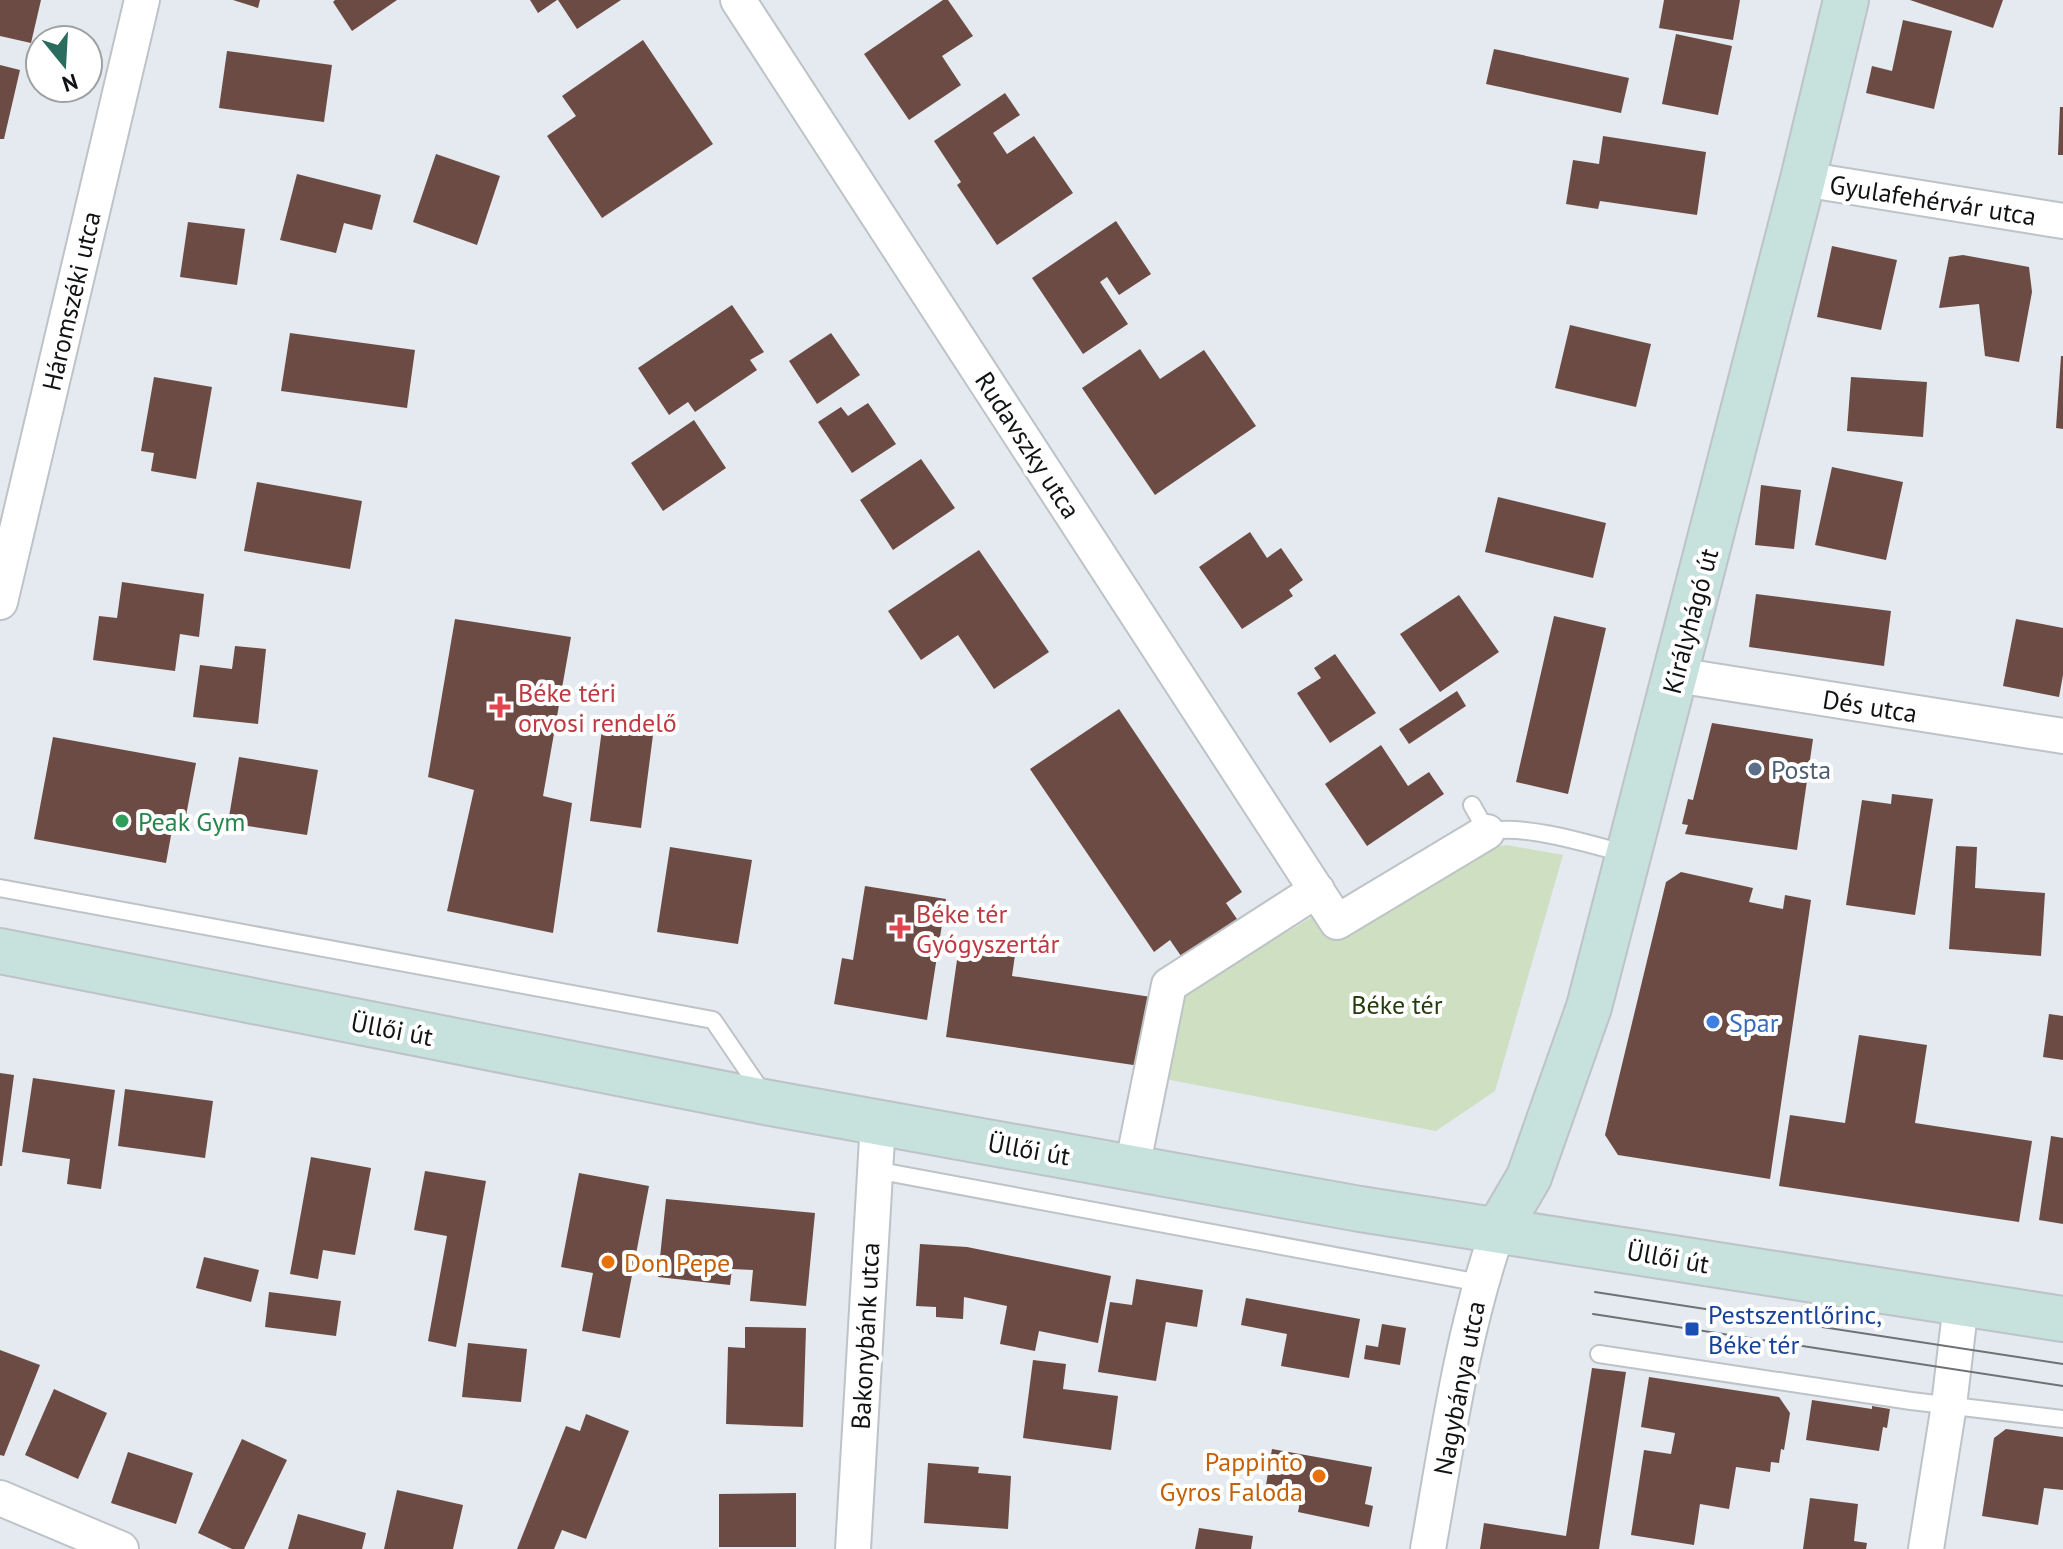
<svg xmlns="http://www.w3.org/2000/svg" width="2063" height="1549" font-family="'PT Sans',sans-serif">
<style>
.green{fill:#cee0c1}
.building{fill:#6c4b44}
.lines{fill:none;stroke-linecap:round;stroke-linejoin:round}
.lane-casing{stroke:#bdc3c7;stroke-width:20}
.street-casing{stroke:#bdc3c7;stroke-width:38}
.secondary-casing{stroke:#bdc3c7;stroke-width:48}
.lane{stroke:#fff;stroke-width:16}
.street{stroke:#fff;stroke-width:34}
.secondary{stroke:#c7e1dc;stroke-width:44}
.tram{stroke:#6e7174;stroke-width:2}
.health-dot{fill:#e0444e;stroke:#fff;stroke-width:3}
.service-dot{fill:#5c6f8a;stroke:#fff;stroke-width:3}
.leisure-dot{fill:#2e9e5b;stroke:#fff;stroke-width:3}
.shop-dot{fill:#3f7fe0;stroke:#fff;stroke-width:3}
.food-dot{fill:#e8710a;stroke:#fff;stroke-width:3}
.transit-dot{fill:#1a4fb4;stroke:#fff;stroke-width:3}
.labels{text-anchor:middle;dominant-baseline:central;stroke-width:8;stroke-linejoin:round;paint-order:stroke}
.street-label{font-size:26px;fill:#101213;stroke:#fff}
.health-label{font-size:26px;fill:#be3a42;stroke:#fff;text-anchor:start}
.service-label{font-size:26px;fill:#4e5e75;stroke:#fff;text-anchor:start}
.leisure-label{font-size:26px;fill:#27864d;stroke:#fff;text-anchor:start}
.park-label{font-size:26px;fill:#253c0d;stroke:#fff}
.shop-label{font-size:26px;fill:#366cbe;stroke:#fff;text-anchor:start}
.food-label{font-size:26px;fill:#c56008;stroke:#fff;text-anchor:start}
.transit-label{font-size:26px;fill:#164399;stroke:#fff;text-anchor:start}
</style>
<rect width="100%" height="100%" fill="#e4eaef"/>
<path class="green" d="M1507,845L1563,855L1495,1091L1436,1131L1165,1079L1180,996L1351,894L1480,849Z"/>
<path class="building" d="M0,0H41L31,43L0,36Z
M233,0H260L258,8Z
M335,0H397L352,31L333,2Z
M530,0H557L538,13Z
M558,0H621L577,29Z
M943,0H948L973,36L942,56L961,85L909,120L864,54Z
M1664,0H1740L1733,40L1659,28Z
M1910,0H2003L1993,28Z
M1903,20L1952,31L1934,109L1866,93L1872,66L1892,71Z
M1676,34L1732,46L1718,115L1662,104Z
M643,40L713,144L602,218L547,136L576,116L562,96Z
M1494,49L1629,78L1621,113L1486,84Z
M227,51L332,65L324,122L219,108Z
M0,65L20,70L4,139H0Z
M1005,93L1020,115L993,133L1007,154L1034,136L1073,193L997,245L957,185L961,182L934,141Z
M2060,107H2063V155H2058Z
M1603,136L1706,152L1697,215L1600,201L1598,209L1566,204L1573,160L1599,164Z
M436,154L500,176L477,245L413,222Z
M297,174L381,195L372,230L344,223L336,253L280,240Z
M1116,221L1151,274L1119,295L1107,277L1100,282L1128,324L1083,354L1032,278Z
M188,222L245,229L237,285L180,277Z
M1832,246L1897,260L1881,330L1817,317Z
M1963,255L2029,267L2032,292L2019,362L1985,356L1979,304L1939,308L1949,257Z
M732,305L764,352L750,360L757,370L695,412L688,402L669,415L638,368Z
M1570,325L1651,344L1636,407L1555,388Z
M290,333L415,350L407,408L281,391Z
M831,333L860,375L817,404L789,361Z
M1140,349L1160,379L1204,350L1256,426L1155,495L1082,388Z
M2061,356H2063V429L2056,428Z
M154,377L212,387L196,479L151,471L154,453L141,451Z
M1851,377L1927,382L1923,437L1847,431Z
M868,403L896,444L852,473L818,422L841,407L848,416Z
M694,420L726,468L663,511L631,463Z
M921,459L955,508L893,550L860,500Z
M1832,467L1903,482L1886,560L1815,545Z
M257,482L362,501L350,569L244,551Z
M1761,485L1801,490L1794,549L1755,545Z
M1498,497L1606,523L1593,578L1485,552Z
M1250,532L1267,558L1281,548L1303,580L1289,590L1293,596L1242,629L1199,567Z
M979,550L1049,652L994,689L958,635L921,660L888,611Z
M122,582L204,594L199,637L180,634L175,671L93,660L99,616L117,618Z
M1756,594L1891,611L1884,666L1749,647Z
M1459,595L1499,652L1440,692L1400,634Z
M1554,616L1606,628L1568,794L1516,782Z
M455,619L571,637L543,796L572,803L553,933L447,911L474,790L428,777Z
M2016,619L2063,628V675L2059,697L2003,686Z
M235,646L266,649L258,724L193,717L200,665L232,669Z
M1335,654L1376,713L1330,743L1297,693L1321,678L1314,668Z
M1457,691L1466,706L1409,744L1399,729Z
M1119,709L1242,892L1226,903L1237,919L1181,956L1170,940L1154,952L1030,769Z
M1712,723L1813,739L1797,850L1685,834L1688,825L1682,824L1688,799L1693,800Z
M602,729L653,735L641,828L590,821Z
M53,737L196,763L185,821L174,819L166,863L34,839Z
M1381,745L1408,786L1429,772L1444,794L1367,846L1325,784Z
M239,757L318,770L307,835L228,823Z
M1892,794L1933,799L1915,915L1846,905L1862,800L1891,804Z
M1956,846L1977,847L1975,888L2045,893L2041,956L1949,949Z
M670,847L752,860L738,944L657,932Z
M1681,872L1753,888L1749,902L1783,909L1785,895L1811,900L1770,1179L1618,1155L1605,1135L1666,882Z
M865,886L946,899L927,1020L834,1004L842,958L853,960Z
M959,946L1015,955L1012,976L1151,997L1140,1066L946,1037Z
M2049,1014L2063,1016V1060L2043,1057Z
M1859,1035L1927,1045L1915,1123L2032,1141L2019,1222L1779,1186L1790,1115L1845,1123Z
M0,1073L14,1075L2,1166H0Z
M33,1078L115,1090L101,1189L67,1184L70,1159L22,1152Z
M125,1089L213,1101L205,1158L118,1146Z
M2051,1136L2063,1138V1224L2039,1220Z
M311,1157L371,1168L355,1255L323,1250L318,1279L290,1274Z
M425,1171L486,1181L456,1347L428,1341L447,1236L414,1230Z
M579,1173L649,1186L620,1338L582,1331L593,1273L561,1267Z
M666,1199L815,1213L806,1306L750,1301L753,1270L732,1269L730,1285L658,1277Z
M920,1244L967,1247L1111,1276L1098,1343L1039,1331L1035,1351L1000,1344L1007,1306L964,1297L963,1319L936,1317V1307L916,1306Z
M204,1257L259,1270L251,1302L196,1288Z
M1136,1279L1203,1290L1197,1327L1166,1322L1156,1381L1098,1372L1110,1302L1132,1305Z
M269,1292L341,1301L336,1336L265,1327Z
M1246,1298L1360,1319L1349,1378L1281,1366L1287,1334L1241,1325Z
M1382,1324L1406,1328L1400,1365L1364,1359L1366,1345L1378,1347Z
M745,1327L806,1328L803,1427L726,1424L728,1347L745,1348Z
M468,1343L527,1349L521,1402L462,1397Z
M0,1350L40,1365L4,1456L0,1455Z
M1033,1360L1066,1364L1063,1389L1118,1396L1111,1450L1023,1438Z
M1592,1368L1626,1372L1599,1549H1480L1484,1523L1566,1536Z
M1649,1377L1779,1397L1790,1413L1784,1450L1781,1449L1779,1463L1771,1462L1770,1472L1736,1467L1729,1509L1700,1504L1694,1545L1631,1535L1644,1450L1671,1454L1675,1433L1641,1427Z
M54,1389L107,1413L78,1479L25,1455Z
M1812,1400L1872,1409V1406L1890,1409L1887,1428L1883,1427L1879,1451L1806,1440Z
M586,1414L629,1431L586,1539L562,1530L554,1549H517L566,1426L580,1431Z
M2006,1429L2063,1437V1490L2044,1488L2038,1525L1982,1516L1994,1438Z
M242,1439L287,1460L244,1549H232L198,1533Z
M1272,1449L1372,1467L1365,1504L1373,1506L1369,1527L1298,1512L1302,1491L1266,1485Z
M128,1452L193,1473L176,1524L111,1503Z
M928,1463L979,1467L978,1473L1011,1476L1008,1529L924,1523Z
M397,1490L463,1505L453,1549H384Z
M796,1493V1547H719V1494Z
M1810,1498L1858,1504L1854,1541L1867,1543L1866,1549H1803Z
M298,1514L366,1533L362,1549H288Z
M1199,1528L1253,1536L1251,1549H1195Z"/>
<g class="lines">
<defs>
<path id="lane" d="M1472,805L1487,832C1521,823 1590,844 1626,854
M0,888L713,1020L764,1095
M875,1170L1480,1283
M1599,1354L1911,1401L2063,1419"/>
<path id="street" d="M738,0L1337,922L1487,832
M1803,179L2063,221
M0,602L142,0
M1676,675L2063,736
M1132,1168L1169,985L1317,890
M0,1498L121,1549
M853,1549L878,1122
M1428,1549C1447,1442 1462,1333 1498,1230
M1926,1549L1949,1405L1961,1304"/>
<path id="secondary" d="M0,951L770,1103L1360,1209L2063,1319
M1498,1230L1529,1177L1589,1007L1803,179L1846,0"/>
</defs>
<use href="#lane" class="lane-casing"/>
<use href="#street" class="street-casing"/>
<use href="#secondary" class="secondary-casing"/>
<use href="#lane" class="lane"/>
<use href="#street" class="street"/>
<use href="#secondary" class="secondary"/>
<path class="tram" d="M1595,1292L2063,1364
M1593,1314L2063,1386"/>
</g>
<g class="health-dot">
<path d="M496 695h8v8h8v8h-8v8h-8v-8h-8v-8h8z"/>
<path d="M896 916h8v8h8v8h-8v8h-8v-8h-8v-8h8z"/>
</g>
<circle class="service-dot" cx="1755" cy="769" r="8"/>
<circle class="leisure-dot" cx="122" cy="821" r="8"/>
<circle class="shop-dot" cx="1713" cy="1022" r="8"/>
<g class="food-dot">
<circle cx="608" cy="1262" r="8"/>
<circle cx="1319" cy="1476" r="8"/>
</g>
<rect class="transit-dot" x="1684" y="1321" width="16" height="16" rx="4"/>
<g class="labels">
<g class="street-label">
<text transform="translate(1933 200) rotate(9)">Gyulafehérvár utca</text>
<text transform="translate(71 301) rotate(-77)">Háromszéki utca</text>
<text transform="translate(1028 445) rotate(57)">Rudavszky utca</text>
<text transform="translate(1690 621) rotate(-75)">Királyhágó út</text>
<text transform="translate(1870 706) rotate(9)">Dés utca</text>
<text transform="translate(392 1029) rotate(11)">Üllői út</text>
<text transform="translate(1029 1149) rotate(10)">Üllői út</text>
<text transform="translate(1668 1257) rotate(10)">Üllői út</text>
<text transform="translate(865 1336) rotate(-87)">Bakonybánk utca</text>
<text transform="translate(1459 1388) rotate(-79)">Nagybánya utca</text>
</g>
<g class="health-label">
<text x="518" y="692">Béke téri<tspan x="518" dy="30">orvosi rendelő</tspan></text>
<text x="916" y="913">Béke tér<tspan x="916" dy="30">Gyógyszertár</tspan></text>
</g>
<g class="service-label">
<text x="1771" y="769">Posta</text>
</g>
<g class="leisure-label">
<text x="138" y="821">Peak Gym</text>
</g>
<g class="park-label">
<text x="1397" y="1004">Béke tér</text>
</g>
<g class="shop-label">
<text x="1729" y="1022">Spar</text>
</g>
<g class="food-label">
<text x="624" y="1262">Don Pepe</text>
<text x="1303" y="1461" text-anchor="end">Pappinto<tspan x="1303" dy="30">Gyros Faloda</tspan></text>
</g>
<g class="transit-label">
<text x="1708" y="1314">Pestszentlőrinc,<tspan x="1708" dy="30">Béke tér</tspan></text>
</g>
</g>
<g transform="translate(64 64) rotate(162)"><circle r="38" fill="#ffffff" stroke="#9fa0a1" stroke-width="2"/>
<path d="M0-6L14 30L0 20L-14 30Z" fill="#2a6c5d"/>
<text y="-12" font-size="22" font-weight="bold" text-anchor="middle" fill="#101213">N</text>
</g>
</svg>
